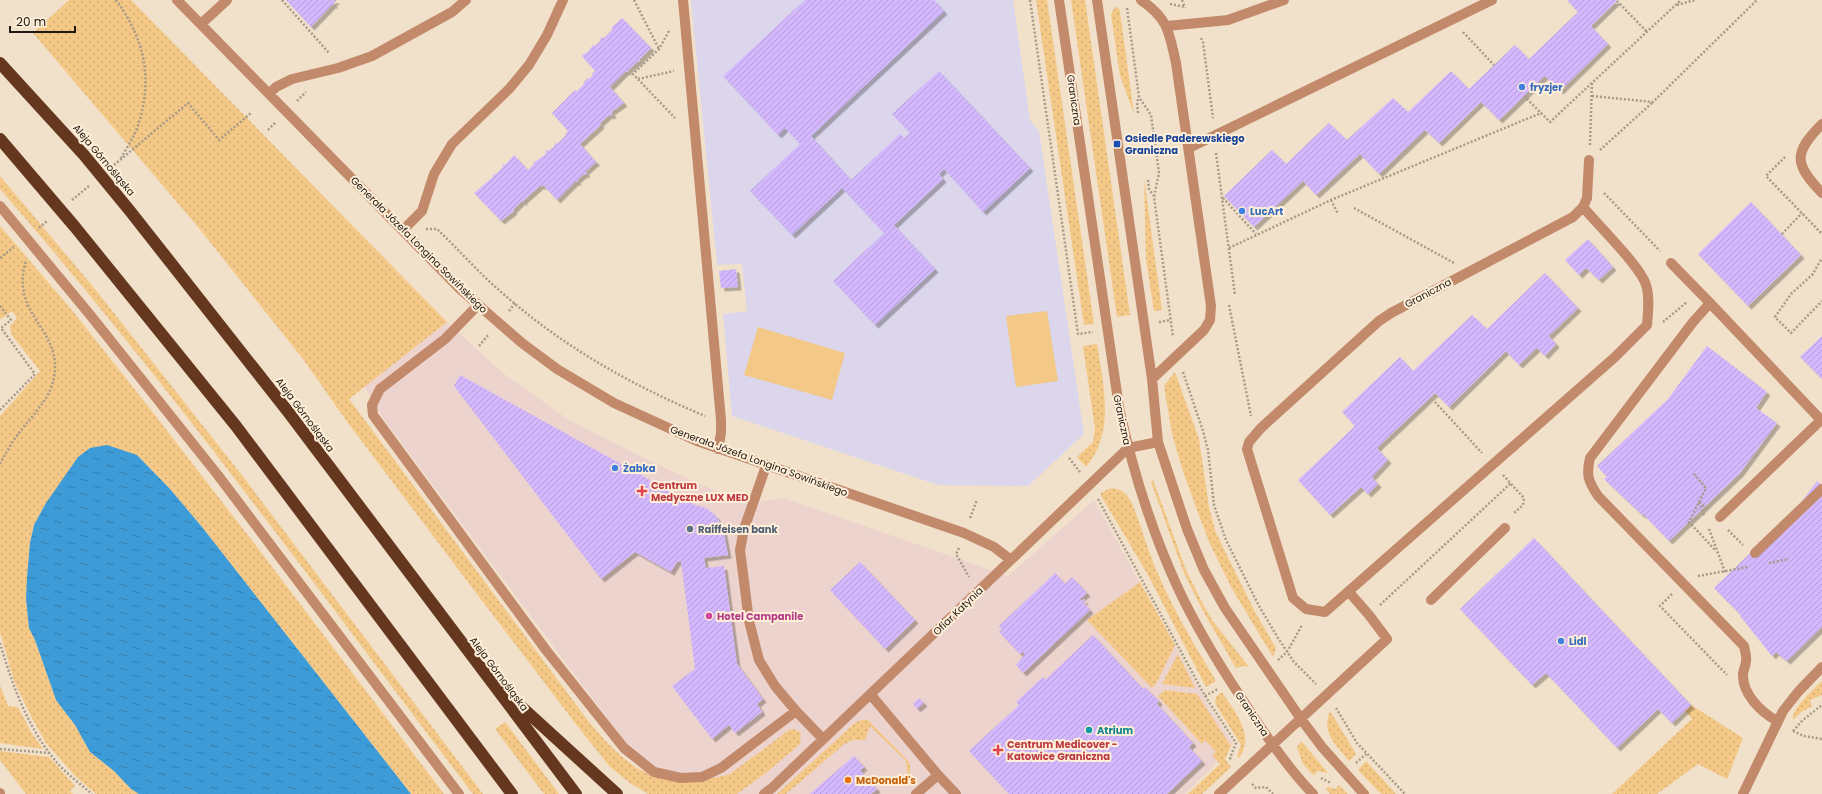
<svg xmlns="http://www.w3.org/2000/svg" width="1822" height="794" font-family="Poppins,sans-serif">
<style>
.commercial{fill:#edd3cd}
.education{fill:#dbd6ec}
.grass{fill:url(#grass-dots)}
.garden{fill:#f4c886}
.water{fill:url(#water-ripples)}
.building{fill:url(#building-hatch);filter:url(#shadow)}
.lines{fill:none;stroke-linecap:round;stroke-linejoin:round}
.path{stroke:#a69a89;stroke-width:2.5;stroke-dasharray:2 2;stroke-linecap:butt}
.minor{stroke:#c2896b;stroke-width:10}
.highway{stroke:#64371e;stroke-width:12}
.shop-dot{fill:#3f7fe0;stroke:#ffefd8;stroke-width:1.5}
.transit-dot{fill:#1a4fb4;stroke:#ffefd8;stroke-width:1.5}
.health-dot{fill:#e0444e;stroke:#ffefd8;stroke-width:1.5}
.service-dot{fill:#5c6f8a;stroke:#ffefd8;stroke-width:1.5}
.hotel-dot{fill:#d1479c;stroke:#ffefd8;stroke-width:1.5}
.culture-dot{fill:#0f9aa8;stroke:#ffefd8;stroke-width:1.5}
.food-dot{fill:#e8710a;stroke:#ffefd8;stroke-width:1.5}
.labels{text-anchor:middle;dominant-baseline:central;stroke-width:4;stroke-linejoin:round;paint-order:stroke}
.shop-label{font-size:10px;font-weight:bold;fill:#366cbe;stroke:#ffefd8;text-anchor:start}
.street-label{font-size:10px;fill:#1e1810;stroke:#ffefd8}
.transit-label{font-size:10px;font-weight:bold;fill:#164399;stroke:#ffefd8;text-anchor:start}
.health-label{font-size:10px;font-weight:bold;fill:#be3a42;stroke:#ffefd8;text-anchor:start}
.service-label{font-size:10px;font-weight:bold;fill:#4e5e75;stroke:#ffefd8;text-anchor:start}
.hotel-label{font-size:10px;font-weight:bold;fill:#b23c85;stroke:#ffefd8;text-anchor:start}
.culture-label{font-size:10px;font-weight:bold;fill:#0d838f;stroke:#ffefd8;text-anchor:start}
.food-label{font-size:10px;font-weight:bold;fill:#c56008;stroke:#ffefd8;text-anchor:start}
</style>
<defs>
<pattern id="grass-dots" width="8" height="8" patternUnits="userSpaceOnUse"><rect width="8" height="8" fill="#f4c886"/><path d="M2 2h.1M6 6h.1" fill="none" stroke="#d1ab73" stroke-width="1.8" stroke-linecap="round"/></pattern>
<pattern id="water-ripples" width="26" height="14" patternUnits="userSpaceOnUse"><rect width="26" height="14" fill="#3d9cd7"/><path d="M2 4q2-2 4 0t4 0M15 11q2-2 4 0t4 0" fill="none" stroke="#337ead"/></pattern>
<pattern id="building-hatch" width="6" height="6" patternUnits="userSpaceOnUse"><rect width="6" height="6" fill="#d4b8fd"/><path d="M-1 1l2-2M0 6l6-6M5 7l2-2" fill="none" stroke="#b69dd8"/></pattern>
<filter id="shadow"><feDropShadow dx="3.5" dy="3.5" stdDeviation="0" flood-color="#0004"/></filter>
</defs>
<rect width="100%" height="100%" fill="#f1e1cb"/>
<path class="commercial" d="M447,322L503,373L569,420L652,462L744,504L784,498L1008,576L1094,500L1209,707L1233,743L1214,766L1185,794H666L616,730L385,421L364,386Z"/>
<path class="education" d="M691,0H1013L1030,120L1039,131L1084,434L1028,486L938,485L732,416L723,314L747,311L742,264L717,265Z"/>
<path class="grass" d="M69,0H131L447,322L349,399L589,722C631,772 660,794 730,774L789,730L794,729L801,733L800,744L766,773L737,794H648L630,783L610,767L575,723L458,569L348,423L303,359L198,227L33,33Z
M1036,0H1047L1094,324L1084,325Z
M1071,0H1085L1130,315L1117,317Z
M1115,7L1119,8L1120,12L1134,114L1120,76L1111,14Z
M0,176L95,289L241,474L483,794H473C318,590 168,382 0,189Z
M1144,178L1162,310L1154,311L1146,259Z
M0,226L71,309L151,410L260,551L444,794H411L202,527L170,489L137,455L46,503L34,525L30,543L26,599L29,628L35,640L56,700L75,725L90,752L114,771L131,789L139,794H96L76,777L46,743L33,720L14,681L0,632V416L40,371L11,334L10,326L17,318L12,311L0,320Z
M1097,344C1103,384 1116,432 1086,467L1077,457L1093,442L1095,429L1083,346Z
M1175,372L1199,439L1209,507L1216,533L1255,612L1276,648L1273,657L1231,587L1209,542L1183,472L1172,434L1164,386Z
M1153,480L1186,570L1204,606L1212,620L1249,667L1243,666L1236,668L1203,611L1184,573L1151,482Z
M1108,489C1120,487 1126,493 1132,503C1141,526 1148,551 1158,574C1174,611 1195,646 1216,681L1206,687L1148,575L1100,494Z
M1140,582L1175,645L1157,682L1152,688L1087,620Z
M1178,654L1195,688L1162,684Z
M1822,681V695L1810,700L1812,706L1800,713L1793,720C1791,709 1814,689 1822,681Z
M0,685L8,706L18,707L31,732L43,749L0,743Z
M1165,690L1197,694L1231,746L1225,759L1231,767L1202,794H1188L1220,764L1212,755L1216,752L1205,740L1202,744L1158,696Z
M1222,692C1234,711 1256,735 1239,758L1237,756L1241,745L1215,703L1216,697Z
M1691,705L1743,738L1727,779L1698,764L1657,794H1612L1692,719L1685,711Z
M1330,711L1356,754L1349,761C1336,745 1321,733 1330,711Z
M862,720H868L908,761L910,765V780L908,782L906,761L870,726L865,740H852L843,745L786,794H777L856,722Z
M505,722L559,794H544L495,729Z
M1301,742L1303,743L1328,773L1318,771L1313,775L1303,764L1297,747Z
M0,751L49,757L75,786L70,791L73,794H26L0,760Z
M1366,761L1396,794H1381L1358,770Z
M1339,785L1348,794H1330L1326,789L1328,787L1336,789Z"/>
<path class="garden" d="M1047,311L1058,381L1016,387L1006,316Z
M758,327L845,353L832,400L744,375Z"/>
<path class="water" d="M107,445L137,455L170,489L202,527L411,794H139L131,789L114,771L90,752L75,725L56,700L35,640L29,628L26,599L27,577L30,543L34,525L46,503L78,457L90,448Z"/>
<path class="building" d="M286,0H337L333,3L335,5H332L311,27Z
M805,0H934L944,11L811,136L851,180L900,134L904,138L910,133L892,114L939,71L1030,168L983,212L944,169L939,174L943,179L894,225L935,269L875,325L833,281L884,233L842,188L792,235L750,191L800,144L785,128L778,135L723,76Z
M1567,0H1618L1591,26L1608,44L1560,91L1545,76L1499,120L1481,102L1439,143L1425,130L1379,174L1360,154L1316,195L1303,181L1254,227L1224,196L1272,150L1286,164L1329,123L1347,140L1393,98L1408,112L1451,71L1469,89L1515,45L1529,59L1578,12Z
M622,18L651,48L639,60L640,61L637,62L627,71H629L625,72L610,87L624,103L611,112L613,114L611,116L609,115L600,123L601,125L580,144L597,163H595L585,172L587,173L585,175L584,174L577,180L578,182H575L557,200L543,185L542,187L541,185L524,200V202L522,201L513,210L514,211L501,221L474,193L493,177V174L495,175L503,167L502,166L504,164L505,165L514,155L528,170L534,164L533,163L546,154L545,152L547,150L548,151L555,146L554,144L556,143L557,144L566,135L565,134L568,131L552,113L575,90L576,92L584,84L583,83L588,78L589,79L593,75L592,74L595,71L582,56L585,53L586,54L593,45L595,46L601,40L600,39L602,37L604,38L613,29L611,28Z
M1751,202L1801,255L1748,306L1698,254Z
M1588,239L1613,267L1599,280L1586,268L1579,275L1565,260Z
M736,269L738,287L721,288L719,271Z
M1545,273L1578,308L1549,336L1556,344L1545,356L1537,348L1519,365L1506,351L1449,407L1435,393L1377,448L1388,460L1372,477L1378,484L1368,494L1361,487L1330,515L1298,480L1355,426L1342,412L1400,357L1413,371L1472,315L1487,329Z
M1822,336V379L1800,357Z
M1707,346L1767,392L1756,408L1777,423L1740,473L1669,541L1643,514L1642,515L1604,479L1607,477L1597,466L1668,399Z
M460,375L695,505L706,508L716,516L723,528L728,555L704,558L706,568L724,566L737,664L763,699L757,704L762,712L735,733L729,725L712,739L672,686L695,669L681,561L677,562L671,572L635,552L601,579L454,386Z
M1817,481L1822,485V627L1787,661L1776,652L1772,656L1740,616L1741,615L1714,588L1797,508Z
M1534,538L1691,705L1672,723L1658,709L1617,748L1546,673L1532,685L1460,609Z
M860,562L915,620L885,649L830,590Z
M1055,573L1065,584L1072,577L1087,593L1080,599L1081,601L1084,599L1085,600L1083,602L1090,610L1023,673L1016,665L1025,654L1023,652L1020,654L999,632L1002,630L999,626Z
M1093,635L1143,689L1145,687L1159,701L1157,704L1193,743L1189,747L1202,761L1167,794H1009L969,751L1019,705L1016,702L1043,677L1045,680Z
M919,698L924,703L917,709L913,704Z
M854,756L864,767L860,770L877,789L871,794H810Z"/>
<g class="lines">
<path class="path" d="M116,0C146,41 154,82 136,131C132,140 126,149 121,158
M282,0L329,53
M634,0L659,49
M1030,0L1078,334L1093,332
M1182,0L1185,8
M1617,1L1647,32
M1170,4L1185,7
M1677,5L1695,0
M1127,8L1139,97L1151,115L1159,173L1154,197L1173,337
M669,31L659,49L633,74L675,118
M1463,32L1494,65
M1201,38L1203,42L1213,118
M638,79L674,71
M1524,96L1541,113
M1592,96L1653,102L1757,0
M297,101L306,92
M1138,113L1137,102L1139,97
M268,130L276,122
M1590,145L1592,82
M1600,150L1653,102
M1216,153L1235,295
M1785,157L1766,176L1822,234
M114,165L188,103L219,140L251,113
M1148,180L1149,189L1154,196
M1604,193L1660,251
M1223,198L1256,234
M72,200L89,186
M1331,200L1338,214
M1354,208L1454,263
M39,228L47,221
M426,229H437C458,249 478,272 500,291C562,346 629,384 705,416
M1782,234L1802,213
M1229,248L1331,200L1541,113L1550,122L1681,0
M0,258L14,247
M1821,260L1812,275L1791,294L1775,317L1791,333L1822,301
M1229,305L1251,416
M0,306L11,320L1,328L35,374L0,410
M509,311L515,303
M1159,322L1171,320
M1663,322L1687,302
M479,346L489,334
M1183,372L1203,431L1208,450L1214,505L1226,540L1259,606L1278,638L1294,662L1316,684
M1435,402L1482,453
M1069,458L1080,472
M0,464C7,450 16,436 26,424C38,409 51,396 54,377C63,329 9,315 26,261
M1694,474L1706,488L1689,522L1716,551
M1503,475L1524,498L1523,505L1513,514
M1098,499L1205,696L1218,689
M1704,515L1699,501L1708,510
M970,518L977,500
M1709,529L1725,572
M1728,530L1743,545
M959,548L956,554L969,577
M1769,563L1789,559
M1698,576L1748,567
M1672,594L1660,606L1727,675
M1380,605L1511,483
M0,643C12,684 27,726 54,759C64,772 79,783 92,794
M1278,660L1287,652L1302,625
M1205,696L1236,743L1230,758L1232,760
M1336,708L1357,743L1405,794
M1793,731L1803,720L1822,705
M1793,731L1804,736L1822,739
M0,749L49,753
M1356,763L1366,754
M1321,778L1331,783
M1252,784L1256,788L1266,787L1273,794"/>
<path class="minor" d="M177,0L460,289L522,343L557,369L614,403L697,441L964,533L994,547L1011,560
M683,0L721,420V433L718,449
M1059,0L1119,407C1132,468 1151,529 1177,586C1195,625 1218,663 1242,699C1263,732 1286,766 1313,794
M1097,0L1152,379L1158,442L1187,529L1204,570L1225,608L1301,719L1322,747L1364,794
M1141,0C1169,19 1169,33 1176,63L1211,306L1210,320L1204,330L1152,379
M201,24L227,0
M1167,26L1228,20L1284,0
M269,94L276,87L292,79L338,68L372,56L452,12L466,0
M1822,124C1793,153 1794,164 1822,193
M1189,148L1492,0
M0,206L91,316L217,474L459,794
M1583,207C1597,224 1641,267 1646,285C1650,297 1648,313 1647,325L1615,357L1325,612L1306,609L1293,598L1247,449L1249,442L1261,428L1379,321L1391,313L1573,217L1583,207L1587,198L1589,160
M403,230L422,211L434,174L452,144L509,89L529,65L547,35L563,0
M1671,263L1710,303
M478,305L445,339L380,389L372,405L373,415L546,650L624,748L654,772L681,778L702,777L721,768L796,711
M766,466L744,529L740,550L749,621L759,660L775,686L796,711L823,739
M1720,517L1821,420
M1755,553L1822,489
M1431,600L1505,528
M871,695L938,775L956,794
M1777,721C1761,712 1742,694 1743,674C1743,670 1746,666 1746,661C1747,657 1745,651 1744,646L1598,496C1588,481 1586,475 1590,458L1693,322L1710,303L1822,421
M0,793V794
M764,794L772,788L1128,448L1158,442
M916,794L938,775
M1219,794L1387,639L1369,615L1349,592
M1743,794L1783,711L1798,692L1822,667"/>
<path class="highway" d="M0,63L84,155L130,211L289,413L576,794
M0,139L75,227L236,426L512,794
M503,690L617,794"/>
</g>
<g class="shop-dot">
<circle cx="1522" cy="87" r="4"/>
<circle cx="1242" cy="211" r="4"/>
<circle cx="615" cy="468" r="4"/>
<circle cx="1561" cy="641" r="4"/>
</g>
<rect class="transit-dot" x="1113" y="140" width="8" height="8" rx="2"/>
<g class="health-dot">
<path d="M640 485h4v4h4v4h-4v4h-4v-4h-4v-4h4z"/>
<path d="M996 744h4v4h4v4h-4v4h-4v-4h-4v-4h4z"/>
</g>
<circle class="service-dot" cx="690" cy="529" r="4"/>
<circle class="hotel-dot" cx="709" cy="616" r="4"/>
<circle class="culture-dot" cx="1089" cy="730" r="4"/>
<circle class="food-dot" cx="848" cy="780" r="4"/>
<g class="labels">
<g class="shop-label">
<text x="1530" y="87">fryzjer</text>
<text x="1250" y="211">LucArt</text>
<text x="623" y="468">Żabka</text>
<text x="1569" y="641">Lidl</text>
</g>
<g class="street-label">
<text transform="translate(1074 100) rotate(82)">Graniczna</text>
<text transform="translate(104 160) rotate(50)">Aleja Górnośląska</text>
<text transform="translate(419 245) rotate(45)">Generała Józefa Longina Sowińskiego</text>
<text transform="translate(1428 293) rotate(-28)">Graniczna</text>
<text transform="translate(305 415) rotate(53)">Aleja Górnośląska</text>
<text transform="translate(1122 420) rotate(78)">Graniczna</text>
<text transform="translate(759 461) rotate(20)">Generała Józefa Longina Sowińskiego</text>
<text transform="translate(958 611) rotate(-44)">Ofiar Katynia</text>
<text transform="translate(499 674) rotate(53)">Aleja Górnośląska</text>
<text transform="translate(1252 714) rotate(56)">Graniczna</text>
</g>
<g class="transit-label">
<text x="1125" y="138">Osiedle Paderewskiego<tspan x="1125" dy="12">Graniczna</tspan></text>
</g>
<g class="health-label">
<text x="651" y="485">Centrum<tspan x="651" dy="12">Medyczne LUX MED</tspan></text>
<text x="1007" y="744">Centrum Medicover -<tspan x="1007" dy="12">Katowice Graniczna</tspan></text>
</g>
<g class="service-label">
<text x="698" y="529">Raiffeisen bank</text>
</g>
<g class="hotel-label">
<text x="717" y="616">Hotel Campanile</text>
</g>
<g class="culture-label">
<text x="1097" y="730">Atrium</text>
</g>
<g class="food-label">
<text x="856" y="780">McDonald's</text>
</g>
</g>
<path d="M10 26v6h65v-6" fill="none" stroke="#1e1810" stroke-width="2"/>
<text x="16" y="26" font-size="12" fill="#1e1810" stroke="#ffefd8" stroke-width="3" paint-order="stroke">20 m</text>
</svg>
